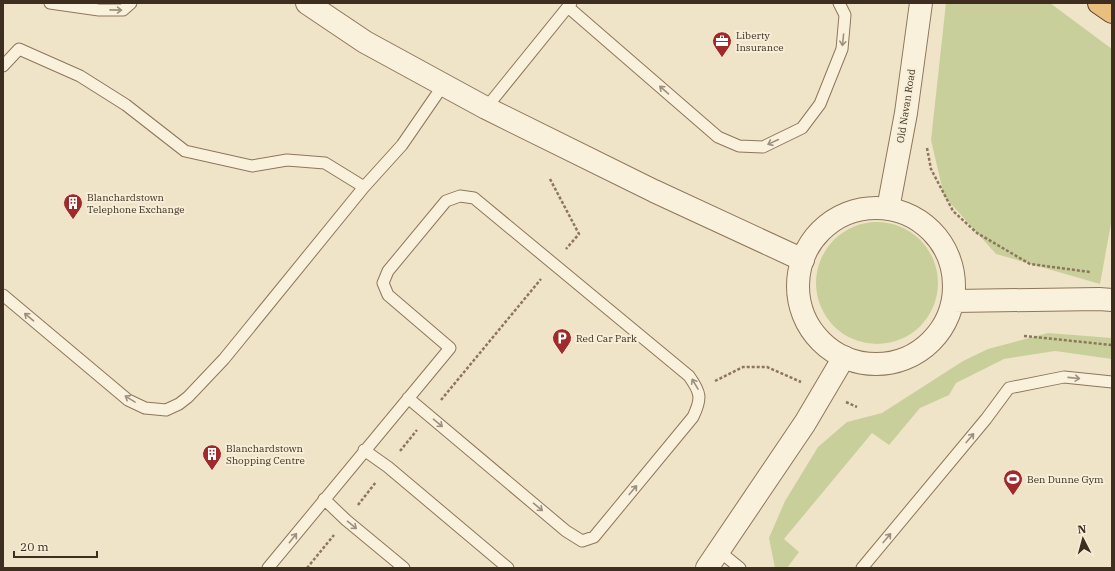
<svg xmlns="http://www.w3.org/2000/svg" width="1115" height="571" font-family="'IBM Plex Serif',serif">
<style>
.green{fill:#c9cf9b}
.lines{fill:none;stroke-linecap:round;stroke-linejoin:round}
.service-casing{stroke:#8d765c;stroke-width:13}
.minor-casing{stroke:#8d765c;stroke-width:24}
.tertiary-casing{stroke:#8d765c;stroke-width:24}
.trunk-casing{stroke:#5b4430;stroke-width:24}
.path{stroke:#8d765c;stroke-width:2.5;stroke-dasharray:3 2;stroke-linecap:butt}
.service{stroke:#faf1dc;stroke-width:11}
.minor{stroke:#faf1dc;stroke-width:22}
.tertiary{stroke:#faf1dc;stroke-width:22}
.trunk{stroke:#eabe7c;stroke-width:22}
.oneway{stroke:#9c907e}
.labels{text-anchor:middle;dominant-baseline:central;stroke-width:4;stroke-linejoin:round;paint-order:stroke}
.poi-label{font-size:10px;fill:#3d2e20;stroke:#f7eed8;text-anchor:start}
.street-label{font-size:10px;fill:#3d2e20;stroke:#f7eed8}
</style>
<rect width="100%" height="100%" fill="#f0e4c8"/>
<path class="green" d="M946,3H1050L1112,49V218L1100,284L996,254L944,196L931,140Z
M816 283a61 61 0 1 1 122 0a61 61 0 1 1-122 0Z
M1048,333L1112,338V359L1055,351L1004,359L956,383L949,395L920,408L889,445L872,433L784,539L799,552L787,568H775L769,538L785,501L818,447L847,422L882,413L963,361L988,349Z"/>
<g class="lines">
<defs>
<path id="service" d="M50,3L99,10H123L131,3
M568,7L718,137L739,146L763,147L802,128L820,104L842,49L845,15L839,3
M3,66L19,49L80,76L126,105L185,151L252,166L287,160L325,163L364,187
M486,108L571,3
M3,295L128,400L145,408L166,410L179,404L188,397L224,359L364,187L402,145L444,84
M364,450L388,467L508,568
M324,499L346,520L404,568
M719,551L740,568
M268,568L450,348L388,295L383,283L388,271L446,201L460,196L474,198L689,376C701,393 702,398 693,417L594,537L582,541L566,531L408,398
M862,568L986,419L1009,388L1064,377L1112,382"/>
<path id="minor" d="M307,3L365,42L486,108L654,191L803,260
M707,568L805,423L844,357"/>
<path id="tertiary" d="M798 286a78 78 0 1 1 156 0a78 78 0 1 1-156 0Z
M888,209L906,113L921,3
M953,301L1099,299L1112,300"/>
<path id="trunk" d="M1099,3L1112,12"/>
</defs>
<use href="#service" class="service-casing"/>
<use href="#minor" class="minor-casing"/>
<use href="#tertiary" class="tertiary-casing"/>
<use href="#trunk" class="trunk-casing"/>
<path class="path" d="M927,148L931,169L953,211L977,233L1030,264L1090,272
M550,179L579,234L566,249
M1024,336L1112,345
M715,381L743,367H767L801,382
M441,400L541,279
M846,402L857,407
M400,451L417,430
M358,505L376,482
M307,568L334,535"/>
<use href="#service" class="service"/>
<use href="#minor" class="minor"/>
<use href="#tertiary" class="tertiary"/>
<use href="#trunk" class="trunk"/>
</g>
<defs><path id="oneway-shaft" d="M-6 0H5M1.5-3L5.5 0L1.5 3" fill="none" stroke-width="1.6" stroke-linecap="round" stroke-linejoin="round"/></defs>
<g class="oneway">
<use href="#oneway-shaft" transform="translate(116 10) rotate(1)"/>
<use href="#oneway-shaft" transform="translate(843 40) rotate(96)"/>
<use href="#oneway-shaft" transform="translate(664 90) rotate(-139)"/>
<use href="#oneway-shaft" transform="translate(773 142) rotate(155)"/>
<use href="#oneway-shaft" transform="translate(29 317) rotate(-140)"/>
<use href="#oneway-shaft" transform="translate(1074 378) rotate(6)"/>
<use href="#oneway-shaft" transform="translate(695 384) rotate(-121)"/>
<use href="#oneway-shaft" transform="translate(130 399) rotate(-148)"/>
<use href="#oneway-shaft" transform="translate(438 423) rotate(40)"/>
<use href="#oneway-shaft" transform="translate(970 438) rotate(-50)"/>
<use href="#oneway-shaft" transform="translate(633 490) rotate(-50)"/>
<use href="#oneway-shaft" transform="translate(538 507) rotate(40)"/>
<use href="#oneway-shaft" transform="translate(352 525) rotate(39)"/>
<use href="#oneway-shaft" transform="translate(293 538) rotate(-52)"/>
<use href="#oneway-shaft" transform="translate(887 538) rotate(-50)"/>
</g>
<defs>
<symbol id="office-pin" viewBox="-11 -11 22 30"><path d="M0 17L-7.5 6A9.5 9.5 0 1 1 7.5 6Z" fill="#9e2a2b" stroke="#f7eed8"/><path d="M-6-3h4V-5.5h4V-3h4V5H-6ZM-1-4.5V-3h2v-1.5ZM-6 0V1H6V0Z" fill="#fff"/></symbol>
<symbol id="building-pin" viewBox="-11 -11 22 30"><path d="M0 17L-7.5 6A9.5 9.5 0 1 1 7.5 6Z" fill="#9e2a2b" stroke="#f7eed8"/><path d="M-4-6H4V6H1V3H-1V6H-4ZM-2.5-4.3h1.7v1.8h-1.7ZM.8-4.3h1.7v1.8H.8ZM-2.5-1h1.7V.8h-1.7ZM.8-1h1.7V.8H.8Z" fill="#fff"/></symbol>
<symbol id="parking-pin" viewBox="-11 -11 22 30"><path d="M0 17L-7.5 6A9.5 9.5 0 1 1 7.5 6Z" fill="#9e2a2b" stroke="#f7eed8"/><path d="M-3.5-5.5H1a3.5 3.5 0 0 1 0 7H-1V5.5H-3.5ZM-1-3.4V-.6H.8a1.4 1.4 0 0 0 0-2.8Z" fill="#fff"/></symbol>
<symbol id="stadium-pin" viewBox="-11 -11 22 30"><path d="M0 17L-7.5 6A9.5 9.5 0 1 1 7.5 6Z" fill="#9e2a2b" stroke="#f7eed8"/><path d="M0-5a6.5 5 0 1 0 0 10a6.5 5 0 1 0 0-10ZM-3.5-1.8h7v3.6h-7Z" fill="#fff"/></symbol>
</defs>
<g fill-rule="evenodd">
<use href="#office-pin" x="711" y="30" width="22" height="30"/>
<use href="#building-pin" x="62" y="192" width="22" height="30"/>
<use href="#parking-pin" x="551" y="327" width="22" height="30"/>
<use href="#building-pin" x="201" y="443" width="22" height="30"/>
<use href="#stadium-pin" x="1002" y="468" width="22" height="30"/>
</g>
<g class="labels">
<g class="poi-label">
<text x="736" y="35">Liberty<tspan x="736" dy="12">Insurance</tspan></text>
<text x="87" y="197">Blanchardstown<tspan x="87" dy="12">Telephone Exchange</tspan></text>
<text x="576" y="338">Red Car Park</text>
<text x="226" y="448">Blanchardstown<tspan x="226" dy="12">Shopping Centre</tspan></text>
<text x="1027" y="479">Ben Dunne Gym</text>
</g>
<g class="street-label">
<text transform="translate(906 106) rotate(-81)">Old Navan Road</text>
</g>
</g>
<rect width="1115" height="571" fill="none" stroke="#3d2e20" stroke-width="8"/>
<g transform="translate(1083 539) rotate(354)" stroke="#f7eed8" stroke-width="3" paint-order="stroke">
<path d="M0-3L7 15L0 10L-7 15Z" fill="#3d2e20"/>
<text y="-6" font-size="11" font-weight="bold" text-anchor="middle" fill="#3d2e20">N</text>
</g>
<path d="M14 551v6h83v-6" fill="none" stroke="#3d2e20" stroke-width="2"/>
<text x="20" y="551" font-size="12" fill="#3d2e20" stroke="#f7eed8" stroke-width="3" paint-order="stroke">20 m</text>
</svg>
